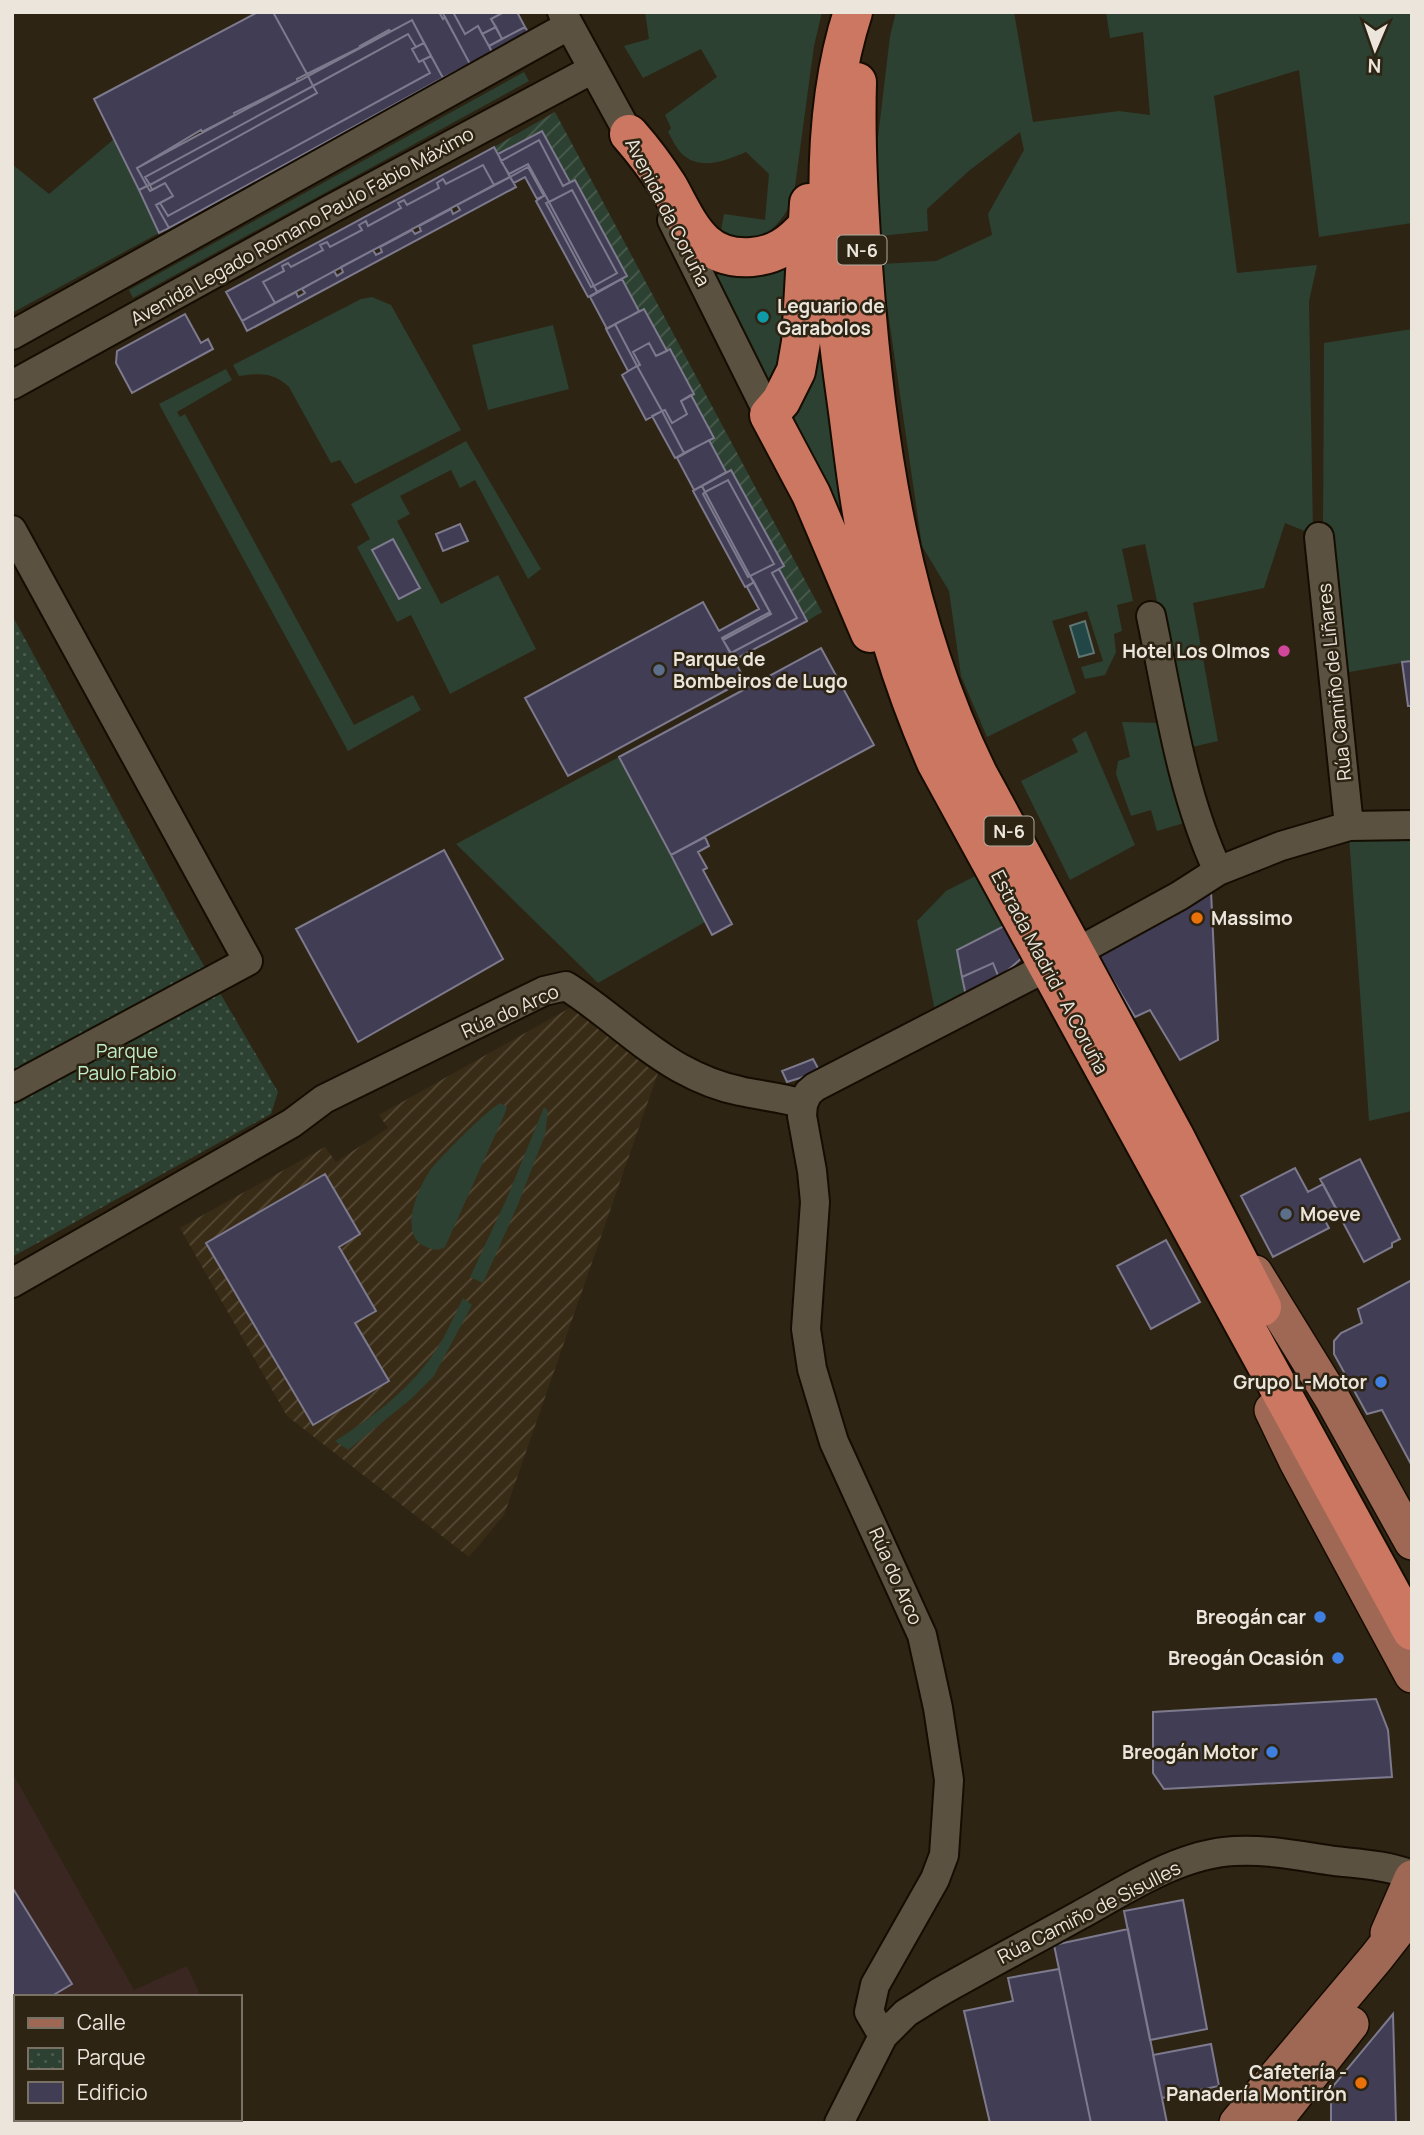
<svg xmlns="http://www.w3.org/2000/svg" width="1424" height="2135" font-family="Manrope,sans-serif">
<style>
.commercial{fill:#3a2722}
.industrial{fill:url(#industrial-furrows)}
.grass{fill:#2c4131}
.park{fill:url(#park-dots)}
.garden{fill:url(#garden-furrows)}
.water{fill:#224545;stroke:#5e7572;stroke-width:2}
.building{fill:#413d55;stroke:#7d7a8e;stroke-width:2}
.lines{fill:none;stroke-linecap:round;stroke-linejoin:round}
.minor-casing{stroke:#150d01;stroke-width:32}
.major-casing{stroke:#150d01;stroke-width:38}
.highway-casing{stroke:#150d01;stroke-width:42}
.minor{stroke:#5b5140;stroke-width:28}
.major{stroke:#9f6854;stroke-width:35}
.highway{stroke:#cc7761;stroke-width:38}
.culture-dot{fill:#0f9aa8;stroke:#2d2414;stroke-width:2.5}
.hotel-dot{fill:#d1479c;stroke:#2d2414;stroke-width:2.5}
.service-dot{fill:#5c6f8a;stroke:#2d2414;stroke-width:2.5}
.food-dot{fill:#e8710a;stroke:#2d2414;stroke-width:2.5}
.shop-dot{fill:#3f7fe0;stroke:#2d2414;stroke-width:2.5}
.labels{text-anchor:middle;dominant-baseline:central;stroke-width:5;stroke-linejoin:round;paint-order:stroke}
.shield{fill:#2d2414;stroke:#b2ab9f;stroke-width:2}
.shield-label{font-size:18px;font-weight:bold;fill:#ebe5db}
.street-label{font-size:19px;fill:#ebe5db;stroke:#2d2414}
.poi-label{font-size:19px;font-weight:bold;fill:#ebe5db;stroke:#2d2414;text-anchor:end}
.park-label{font-size:19px;fill:#bfeec9;stroke:#2d2414}
</style>
<defs>
<pattern id="industrial-furrows" width="10" height="10" patternUnits="userSpaceOnUse" patternTransform="scale(1.75)"><rect width="10" height="10" fill="#392c16"/><path d="M-1 1l2-2M0 10L10 0M9 11l2-2" fill="none" stroke="#564a37"/></pattern>
<pattern id="park-dots" width="8" height="8" patternUnits="userSpaceOnUse" patternTransform="scale(1.75)"><rect width="8" height="8" fill="#2c4131"/><path d="M2 2h.1M6 6h.1" fill="none" stroke="#4b5c4e" stroke-width="1.8" stroke-linecap="round"/></pattern>
<pattern id="garden-furrows" width="10" height="10" patternUnits="userSpaceOnUse" patternTransform="scale(1.75)"><rect width="10" height="10" fill="#2c4131"/><path d="M-1 1l2-2M0 10L10 0M9 11l2-2" fill="none" stroke="#4b5c4e"/></pattern>
</defs>
<rect width="100%" height="100%" fill="#2d2414"/>
<path class="commercial" d="M12,1772L134,1990L187,1966L201,1997H16V2119H210L209,2123H12Z"/>
<path class="industrial" d="M577,1004L659,1070L504,1515L469,1557L287,1416L180,1228L325,1147L336,1162L388,1128L379,1115Z"/>
<path class="grass" d="M645,12H822L814,46L793,201C774,233 758,249 720,236L724,214L765,220L769,174L746,152C727,160 702,171 683,155C677,150 672,139 668,132L671,128L665,115L717,77L701,49L643,78L624,46L649,39Z
M896,12H1014L1033,122L1119,111L1150,115L1143,32L1110,38L1106,12H1412V223L1319,237L1299,70L1214,96L1237,273L1317,265L1309,301L1313,532H1307L1285,523L1264,588L1193,603L1218,741L1188,748L1145,544L1122,549L1133,601L1117,605L1122,631L1114,634L1116,652L1105,675L1085,679L1081,667L1103,661L1087,611L1052,621L1076,693L987,737L961,676L949,591L922,546L881,264L936,261L992,235L988,214L1024,150L1020,132L970,170L927,209L928,231L880,236L876,154L890,36Z
M524,72L529,81L133,298L129,290Z
M114,139L159,233L12,313V164L49,194Z
M792,261L780,366L773,377L764,379L713,274C748,276 761,278 792,261Z
M372,297L391,305L461,430L355,484L340,460L331,463L289,387C274,372 259,373 239,376L233,365L361,299Z
M553,325L569,389L488,410L472,345Z
M1412,329V661L1344,673L1323,529L1324,343Z
M818,332L837,482L847,531L789,426Z
M226,369L232,380L177,412L180,417L185,414L354,725L413,695L421,710L348,751L159,404Z
M466,441L541,569L528,579L475,480L460,488L451,470L400,496L410,514L397,521L441,604L498,575L536,649L450,694L411,615L397,622L357,547L370,539L351,504Z
M1122,722L1163,723L1191,821L1157,831L1151,810L1131,816L1116,774L1118,761L1130,757Z
M1086,731L1135,845L1070,880L1021,781L1078,752L1072,739Z
M619,757L705,922L598,983L456,844Z
M1349,836L1412,839V1111L1369,1121Z
M979,874L1006,925L957,950L966,996L935,1011L917,921L946,891Z
M500,1103L507,1107L506,1111L445,1247C438,1251 432,1250 424,1246C399,1234 417,1190 429,1172C437,1160 488,1109 500,1103Z
M544,1107L548,1111L545,1135L517,1207L483,1283L470,1277L507,1198Z
M463,1298L472,1305L434,1376L411,1399L348,1450L335,1441C368,1420 401,1396 426,1364C442,1345 452,1320 463,1298Z"/>
<path class="park" d="M12,615L193,947L278,1092L271,1114L12,1257Z"/>
<path class="garden" d="M555,112L822,612L807,621L779,569L783,566L731,470L726,472L709,440L691,395L694,393L670,349L667,351L644,309L639,311L622,279L627,276L575,180L570,182L542,131L498,154L494,147Z"/>
<path class="water" d="M1085,621L1094,653L1079,657L1070,626Z"/>
<path class="building" d="M258,12H273L307,74L297,79L298,81L234,113L235,115L202,132L201,130L137,168L147,186L139,190L94,99Z
M273,12H439L443,19L445,17L470,64L443,78L412,20L390,32L389,30L360,46L361,47L307,74Z
M442,12H453L465,34L478,26L492,52L470,64Z
M453,12H504L491,19L496,27L482,34L478,26L465,34Z
M504,12H517L525,27L502,39L491,19Z
M412,20L424,43L416,47L408,34L313,86L308,76Z
M496,27L502,39L489,46L482,34Z
M525,27L528,32L492,52L489,46Z
M408,34L416,47L412,49L419,62L423,60L430,73L168,216L160,203L173,196L165,183L152,190L150,185L317,93L313,86Z
M424,43L431,56L419,62L412,49Z
M431,56L443,78L169,228L156,205L160,203L168,216L430,73L423,60Z
M308,76L313,86L145,177L150,185L147,186L137,168Z
M313,86L317,93L150,185L145,177Z
M542,131L570,182L563,186L539,140L501,161L498,154Z
M539,140L563,186L575,180L627,276L597,292L594,286L617,273L572,190L549,202L528,164L509,174L501,161Z
M494,147L510,177L494,185L483,165L446,184L443,179L437,183L439,188L407,205L404,200L398,203L401,208L368,226L366,221L359,225L362,230L330,247L327,242L320,245L323,250L291,267L288,263L282,266L284,271L263,282L275,303L242,321L226,292Z
M528,164L549,202L546,203L591,287L594,286L597,292L588,297L536,201L544,196L528,167L510,177L509,174Z
M483,165L494,185L275,303L263,282L284,271L282,266L288,263L291,267L323,250L320,245L327,242L330,247L362,230L359,225L366,221L368,226L401,208L398,203L404,200L407,205L439,188L437,183L443,179L446,184Z
M528,167L544,196L537,199L525,177L514,183L510,177Z
M510,177L516,187L247,331L242,321L296,292L298,297L305,293L302,289L334,271L337,276L343,272L341,267L373,250L376,255L382,252L380,247L412,230L415,234L421,231L419,226L451,209L453,214L460,210L457,205Z
M165,183L173,196L156,205L169,228L159,233L139,190L147,186L150,191Z
M572,190L617,273L594,286L549,202Z
M549,202L594,286L591,287L546,203Z
M622,279L639,311L607,329L590,297Z
M644,309L667,351L656,356L649,343L633,352L640,365L637,366L615,324Z
M185,314L201,343L208,339L213,349L132,393L116,363L117,351Z
M615,324L637,366L628,371L606,329Z
M649,343L656,356L670,349L694,394L681,401L687,414L672,423L665,410L662,411L637,366L640,365L633,352Z
M637,366L662,411L646,420L622,375Z
M691,395L714,438L684,453L662,411L665,410L672,423L687,414L681,401Z
M662,411L684,453L675,458L652,416Z
M709,440L726,472L694,490L677,458Z
M731,470L784,566L772,573L797,618L731,653L723,640L771,614L750,576L774,564L728,480L705,492L702,486Z
M728,480L774,564L750,576L705,492Z
M702,486L705,492L703,494L748,577L750,576L754,582L745,587L693,491Z
M705,492L750,576L748,577L703,494Z
M460,524L468,541L443,551L436,534Z
M393,539L420,588L399,599L372,550Z
M779,569L807,621L734,660L731,653L797,618L772,573Z
M754,582L770,612L722,638L745,680L568,776L525,698L703,602L719,631L759,609L747,587Z
M770,612L771,614L723,640L722,638Z
M821,648L874,745L671,855L619,757Z
M1412,661V706H1408L1402,662Z
M705,837L709,846L698,852L707,868L703,870L732,924L712,935L671,855Z
M444,850L503,959L358,1042L296,929Z
M1211,891L1218,1040L1180,1060L1150,1010L1135,1017L1095,950Z
M1006,925L1023,957L999,978L993,963L962,977L957,950Z
M993,963L999,978L966,996L962,977Z
M813,1059L820,1072L787,1082L782,1071Z
M1360,1159L1400,1239L1392,1243V1247L1364,1262L1320,1179Z
M1295,1168L1308,1192L1323,1184L1336,1208L1322,1215L1329,1228L1273,1257L1241,1196Z
M325,1174L360,1234L339,1247L376,1311L355,1323L389,1381L313,1425L206,1243Z
M1166,1240L1200,1302L1151,1329L1117,1266Z
M1412,1280V1466L1382,1410L1367,1414L1334,1354V1341L1341,1333L1362,1323L1358,1309Z
M1376,1699L1388,1730L1392,1777L1164,1789L1153,1773V1712Z
M12,1887L72,1984L50,1997H16V2119H121L123,2123H12Z
M1183,1900L1207,2029L1150,2040L1124,1911Z
M1128,1929L1167,2123H1091L1054,1945Z
M1059,1969L1091,2123H990L964,2011L1013,2001L1008,1978Z
M1393,2014L1396,2123H1331V2102L1324,2097Z
M1211,2044L1219,2086L1162,2098L1153,2055Z"/>
<g class="lines">
<defs>
<path id="minor" d="M562,12L637,149
M672,220L769,415
M12,335L568,26
M12,385L331,209L593,69
M12,530L248,961L12,1088
M1319,537L1349,826
M1151,616C1169,702 1181,791 1218,871
M1075,953L1179,896L1218,871L1281,846L1349,826L1412,825
M12,1283L292,1123L324,1099L544,991L566,986C606,1011 639,1045 680,1068C698,1078 720,1087 740,1091C761,1096 782,1097 803,1104
M883,2036L869,2012L875,1985L935,1879L944,1855L949,1780L938,1708L922,1635L834,1442L812,1369L806,1329L815,1202L812,1171L802,1116L803,1104L808,1093L815,1087L1047,967
M839,2123L883,2036L906,2013L938,1993C984,1967 1031,1942 1078,1916C1126,1890 1178,1854 1234,1851C1268,1849 1300,1856 1334,1861C1361,1864 1386,1865 1412,1875"/>
<path id="major" d="M1255,1273L1332,1398L1412,1542
M1272,1410L1297,1462L1412,1675
M1388,1933L1412,1878
M1237,2123L1376,1958L1412,1912
M1273,2123L1351,2024"/>
<path id="highway" d="M853,12C814,131 829,275 846,397C852,439 856,482 864,524C878,605 903,687 936,762L1412,1631
M857,82C855,148 859,214 864,279C876,447 903,621 978,774L1174,1135L1262,1307
M629,134C644,151 656,167 668,186C689,223 701,261 752,257C776,255 791,244 807,226
M809,203L801,342L796,371L781,401L769,415L811,494L870,633"/>
</defs>
<use href="#minor" class="minor-casing"/>
<use href="#major" class="major-casing"/>
<use href="#highway" class="highway-casing"/>
<use href="#minor" class="minor"/>
<use href="#major" class="major"/>
<use href="#highway" class="highway"/>
</g>
<circle class="culture-dot" cx="763" cy="317" r="7"/>
<circle class="hotel-dot" cx="1284" cy="651" r="7"/>
<g class="service-dot">
<circle cx="659" cy="670" r="7"/>
<circle cx="1286" cy="1214" r="7"/>
</g>
<g class="food-dot">
<circle cx="1197" cy="918" r="7"/>
<circle cx="1361" cy="2083" r="7"/>
</g>
<g class="shop-dot">
<circle cx="1381" cy="1382" r="7"/>
<circle cx="1320" cy="1617" r="7"/>
<circle cx="1338" cy="1658" r="7"/>
<circle cx="1272" cy="1752" r="7"/>
</g>
<g class="labels">
<g class="shield">
<rect x="837.5" y="235.5" width="49" height="29" rx="5"/>
<rect x="984.5" y="816.5" width="49" height="29" rx="5"/>
</g>
<g class="shield-label">
<text x="862" y="250">N-6</text>
<text x="1009" y="831">N-6</text>
</g>
<g class="street-label">
<text transform="translate(668 212) rotate(63)">Avenida da Coruña</text>
<text transform="translate(302 226) rotate(-29)">Avenida Legado Romano Paulo Fabio Máximo</text>
<text transform="translate(1334 682) rotate(-96)">Rúa Camiño de Liñares</text>
<text transform="translate(1050 972) rotate(62)">Estrada Madrid - A Coruña</text>
<text transform="translate(510 1011) rotate(-24)">Rúa do Arco</text>
<text transform="translate(896 1576) rotate(66)">Rúa do Arco</text>
<text transform="translate(1089 1912) rotate(-27)">Rúa Camiño de Sisulles</text>
</g>
<g class="poi-label">
<text x="777" y="306" text-anchor="start">Leguario de<tspan x="777" dy="22">Garabolos</tspan></text>
<text x="1270" y="651">Hotel Los Olmos</text>
<text x="673" y="659" text-anchor="start">Parque de<tspan x="673" dy="22">Bombeiros de Lugo</tspan></text>
<text x="1211" y="918" text-anchor="start">Massimo</text>
<text x="1300" y="1214" text-anchor="start">Moeve</text>
<text x="1367" y="1382">Grupo L-Motor</text>
<text x="1306" y="1617">Breogán car</text>
<text x="1324" y="1658">Breogán Ocasión</text>
<text x="1258" y="1752">Breogán Motor</text>
<text x="1347" y="2072">Cafetería -<tspan x="1347" dy="22">Panadería Montirón</tspan></text>
</g>
<g class="park-label">
<text x="127" y="1051">Parque<tspan x="127" dy="22">Paulo Fabio</tspan></text>
</g>
</g>
<rect width="1424" height="2135" fill="none" stroke="#ebe5db" stroke-width="28"/>
<rect x="14" y="1995" width="228" height="126" fill="#2d2414" stroke="#797164" stroke-width="2"/>
<rect x="28" y="2018" width="35" height="10" fill="#9f6854" stroke="#797164" stroke-width="2"/>
<text x="77" y="2030" font-size="21" fill="#ebe5db">Calle</text>
<rect x="28" y="2048" width="35" height="21" fill="url(#park-dots)" stroke="#797164" stroke-width="2"/>
<text x="77" y="2065" font-size="21" fill="#ebe5db">Parque</text>
<rect x="28" y="2082" width="35" height="21" fill="#413d55" stroke="#797164" stroke-width="2"/>
<text x="77" y="2100" font-size="21" fill="#ebe5db">Edificio</text>
<g transform="translate(1375 49) rotate(182)" stroke="#2d2414" stroke-width="5" paint-order="stroke">
<path d="M0-5L12 26L0 18L-12 26Z" fill="#ebe5db"/>
<text y="-10" font-size="19" font-weight="bold" text-anchor="middle" fill="#ebe5db">N</text>
</g>
</svg>
